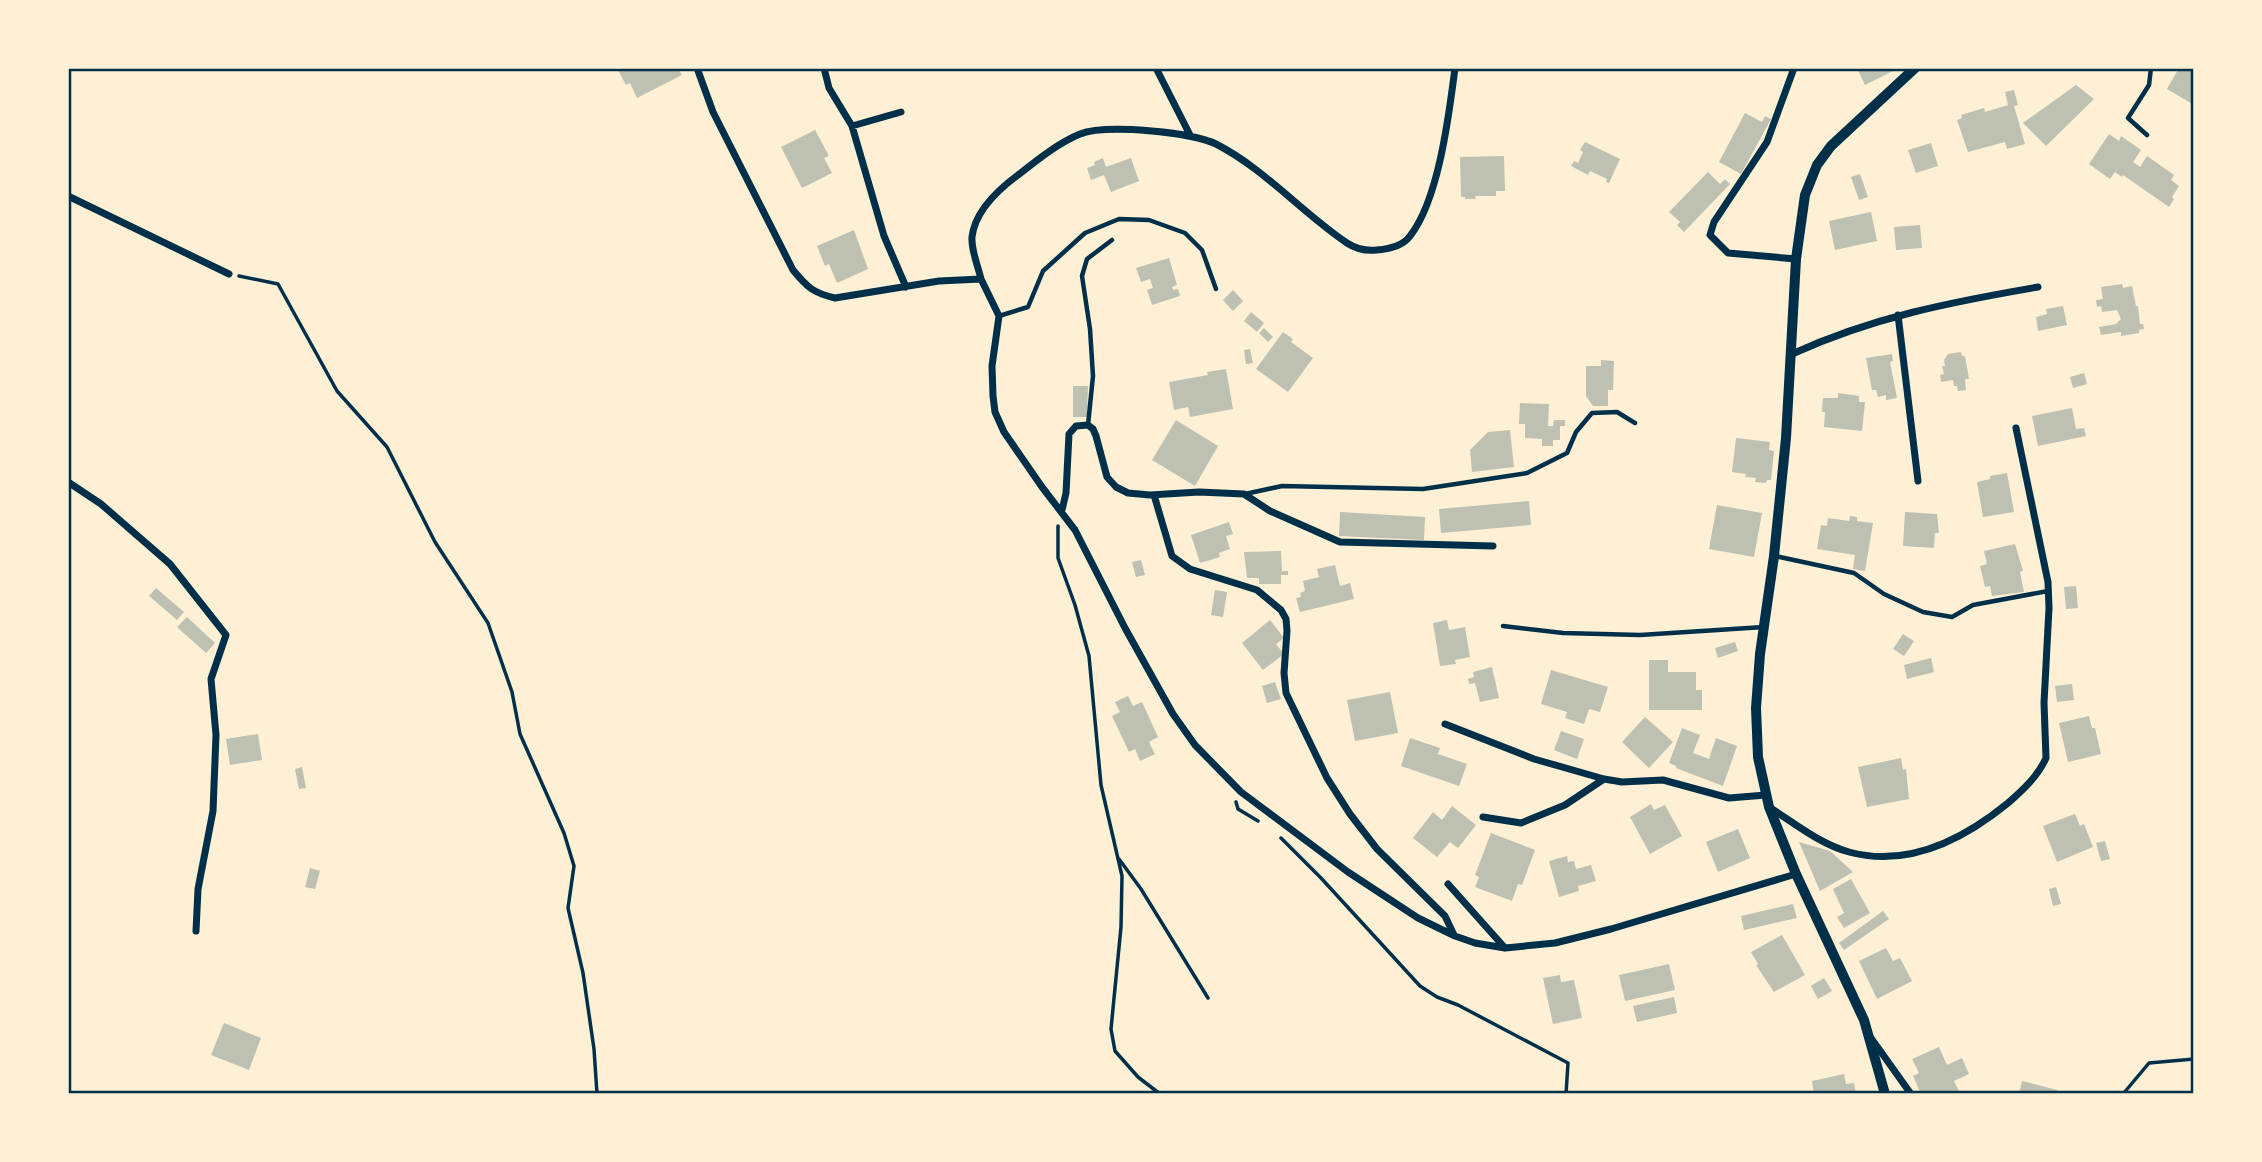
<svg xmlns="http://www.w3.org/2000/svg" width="2262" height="1162" font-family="Montserrat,sans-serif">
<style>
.building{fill:#bec0b2}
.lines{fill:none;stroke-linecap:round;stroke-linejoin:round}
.path{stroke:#003049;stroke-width:3.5}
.service{stroke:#003049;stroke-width:4.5}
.minor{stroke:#003049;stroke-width:7}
.tertiary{stroke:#003049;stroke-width:10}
.neatline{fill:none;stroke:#003049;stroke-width:2.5}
</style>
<rect width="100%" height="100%" fill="#fdf0d5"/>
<path class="building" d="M621,68H678L682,75L637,98L630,83L626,85L618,70Z
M1857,68H1899L1865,85Z
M2179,68H2194V105L2167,89Z
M2076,85L2094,99L2046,146L2023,123Z
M2014,90L2018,105L2014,106L2025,144L2007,149L2005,142L1968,152L1957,120L1962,118L1961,115L1984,108L1985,112L2008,105L2005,92Z
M1745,113L1762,122L1765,116L1771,119L1741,174L1719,162Z
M815,130L829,156L824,158L832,173L802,188L781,147Z
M2109,134L2119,141L2121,136L2141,150L2133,162L2140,167L2147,156L2174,175L2171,180L2179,186L2172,197L2174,199L2169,207L2123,175L2122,177L2115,172L2110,179L2089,164Z
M1585,142L1620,159L1609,183L1606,182L1607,179L1590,171L1588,175L1571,166L1574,161L1578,163L1583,152L1580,150Z
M1931,143L1938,166L1916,173L1908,150Z
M1504,156L1505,191H1496V196H1475L1476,199H1465V197H1461L1460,157Z
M1103,158L1106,167L1131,158L1139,181L1111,192L1104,175L1091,180L1087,168L1095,165L1094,162Z
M1708,172L1720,184L1725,179L1730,184L1684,232L1677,225L1680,222L1669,212Z
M1860,174L1868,197L1859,200L1851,177Z
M1871,212L1877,241L1835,250L1829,221Z
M1920,225L1922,248L1896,250L1894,227Z
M854,230L868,269L837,283L829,264L825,266L817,246Z
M1169,258L1177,285L1172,287L1173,290L1178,289L1180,296L1152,305L1147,290L1153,288L1150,279L1141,282L1136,268Z
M2122,284L2123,288L2132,286L2136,306H2138L2140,324H2143L2144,329L2139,330V333L2121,336V332L2101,335L2099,327L2116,324L2121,319L2117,310L2102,312L2101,306L2097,307L2096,300L2103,299L2101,287Z
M1233,290L1243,301L1233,311L1223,300Z
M2063,306L2067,325L2038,331L2036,317L2047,314L2046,309Z
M1251,312L1264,323L1257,332L1244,321Z
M1264,328L1273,337L1268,342L1259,333Z
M1283,332L1293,339L1291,342L1313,358L1288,392L1256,369Z
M1250,349L1253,363L1246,364L1244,350Z
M1961,352L1962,356H1965L1969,379H1965L1966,390L1958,391L1957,386H1954L1953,380L1941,382L1940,375L1944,374L1942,366H1945L1944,360L1948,354Z
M1892,354L1893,361L1890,362L1897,398L1886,400V395L1878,397L1876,390H1872L1866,358Z
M1601,360L1614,361L1613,390H1608V406H1593L1586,396V366H1601Z
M1226,369L1233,409L1190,417L1188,407L1174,410L1169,382L1208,375L1207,372Z
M2084,373L2087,384L2073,388L2070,377Z
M1073,386H1088L1087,417H1073Z
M1838,393L1859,396V402H1865L1862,431L1824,427L1825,412H1822L1823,398H1838Z
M1520,403L1549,404L1548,426H1553L1554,420H1565V426H1560V440H1553V446H1542V439L1525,438V424H1519Z
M2072,408L2076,429L2084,428L2086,436L2038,446L2032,416Z
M1176,420L1218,446L1195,486L1152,460Z
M1510,430L1514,467L1472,472L1470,450L1488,432Z
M1736,438L1770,442L1769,450L1774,451L1771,480H1767L1766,483L1755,482L1756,478L1745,477L1746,474L1732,472Z
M2007,473L2014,512L1983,517L1977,482L1990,479V476Z
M1529,501L1531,525L1441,533L1439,509Z
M1717,505L1762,513L1754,557L1709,549Z
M1340,512L1425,517L1424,540L1339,536Z
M1905,512L1937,514L1939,533H1935L1934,548L1903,546Z
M1850,516L1857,517V521L1873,523L1865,571L1853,569L1855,555L1817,549L1821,525L1827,526L1828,518L1849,521Z
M1229,522L1233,534L1226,536L1230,549L1219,553L1220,557L1200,563L1191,535Z
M2015,544L2023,571L2020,572L2024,592L1992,596L1990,586L1985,587L1980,566L1987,564L1984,551Z
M1281,551L1282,571H1288V575H1281V584H1259V578H1247L1244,552Z
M1141,560L1145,575L1136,577L1132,562Z
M1335,565L1340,586L1350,583L1354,599L1300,612L1296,598L1301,597L1300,593L1305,591L1303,581L1319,577L1317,569Z
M2076,586L2078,608L2066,609L2064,587Z
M156,588L184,612L177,620L149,596Z
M1215,590L1227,592L1223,617L1211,615Z
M187,617L215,643L206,653L177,627Z
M1270,620L1284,638L1276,644L1284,654L1263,670L1242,643Z
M1447,620L1449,630L1465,627L1470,657L1455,660L1456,664L1440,666L1433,623Z
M1903,634L1914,641L1904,656L1893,649Z
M1735,642L1738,651L1718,658L1715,648Z
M1931,658L1934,672L1907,679L1904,665Z
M1649,660H1668V672H1696V690H1702V710H1649Z
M1492,667L1499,698L1480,702L1475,683L1469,684L1468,679L1474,677L1473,672Z
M1551,670L1608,687L1600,712L1589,709L1584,724L1565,718L1567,712L1541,704Z
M1275,682L1281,699L1267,703L1262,686Z
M2072,684L2074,700L2057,702L2055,686Z
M1390,692L1398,733L1355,741L1347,700Z
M1128,696L1133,706L1142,702L1158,737L1149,742L1155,754L1140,761L1135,749L1129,752L1112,716L1120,712L1115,702Z
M2089,716L2092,728H2095L2101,754L2068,762L2059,723Z
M1645,717L1673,742L1649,768L1622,742Z
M1682,728L1700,735L1693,753L1709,759L1716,738L1737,746L1723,786L1676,768V766L1669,763Z
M1561,731L1584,739L1577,759L1554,750Z
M258,734L262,760L230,765L226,739Z
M1410,738L1440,748L1438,754L1467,764L1459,786L1401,766Z
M1901,758L1903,770L1906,769L1909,799L1867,807L1858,767Z
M302,767L306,788L299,789L295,769Z
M1651,804L1654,810L1665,805L1682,836L1650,854L1630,817Z
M1452,806L1476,825L1458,848L1450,842L1437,857L1413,838L1433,812L1442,820Z
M2075,814L2080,826L2084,824L2093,847L2057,862L2043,826Z
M1738,829L1750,858L1718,872L1706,842Z
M1491,833L1535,850L1522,885L1518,884L1512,901L1475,887L1479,877L1475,875Z
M2105,841L2110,859L2101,861L2096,843Z
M1799,842L1830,851L1853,872L1820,891Z
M1567,856L1568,862L1574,861L1576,869L1591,865L1596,881L1578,886L1579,891L1559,897L1549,861Z
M310,868L320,871L315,889L305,887Z
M1851,879L1870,913L1844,928L1837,917L1844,913L1833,889Z
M2056,887L2061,904L2053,906L2049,889Z
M1793,904L1797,918L1744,930L1741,916Z
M1883,911L1889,919L1844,950L1839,943Z
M1782,935L1805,975L1774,992L1756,965L1758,964L1751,952Z
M1886,948L1893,961L1900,958L1912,981L1877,999L1859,961Z
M1669,964L1675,990L1625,1001L1619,975Z
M1560,975L1561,982L1574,980L1582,1018L1553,1024L1543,978Z
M1824,978L1832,991L1818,999L1811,986Z
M1674,997L1677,1013L1637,1022L1633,1006Z
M224,1023L261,1038L249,1070L211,1055Z
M1939,1047L1947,1065L1962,1058L1969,1074L1954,1081L1959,1091L1952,1094H1928L1927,1091L1921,1094L1913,1076L1919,1073L1912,1059Z
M1844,1074L1846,1084L1854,1083L1856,1094H1814L1812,1081Z
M2022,1081L2057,1090L2056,1094H2019Z"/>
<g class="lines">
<path class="path" d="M239,276L278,284L337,391L387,447L435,542L488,623L512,692L520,734L564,833L574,866L568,908L583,973L594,1049L597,1094
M1058,526V558L1075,605L1089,656L1101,785L1122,876L1121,927L1111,1029L1115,1051L1138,1077L1160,1094
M1236,802L1238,809L1258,821
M1281,838L1321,878L1420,986L1437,997L1458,1005L1568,1063L1566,1094
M1119,859L1141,889L1208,998
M2123,1094L2149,1063L2194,1059"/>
<path class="service" d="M2147,135L2128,118L2149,85L2151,68
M999,316L1028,307L1043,271L1085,233L1119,219L1149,220L1185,233L1202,250L1216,289
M1088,425L1093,376L1090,329L1082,276L1087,259L1112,240
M1245,494L1282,486L1423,489L1527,473L1567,453L1576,432L1592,413L1617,412L1635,423
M1775,556L1854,573L1884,594L1923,612L1952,617L1973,605L2048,591
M1503,626L1563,633L1640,635L1764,627"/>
<path class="minor" d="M697,68L713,112L793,270C807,287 813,293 835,298L939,281L981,279L999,316L992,366L993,396L995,412L1004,432L1042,487L1075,530L1125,628L1173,714L1195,745L1241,792L1348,872L1418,918L1455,936L1475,943L1505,948L1555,943L1611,929L1796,874
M824,68L829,88L852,126L884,236L906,287
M1156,68L1190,135
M1794,68L1767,142L1714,222L1710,235L1728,253L1796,259
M852,126L901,112
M68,196L229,274
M981,279C978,266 971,250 972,237C975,211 999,189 1018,175C1037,160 1058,143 1080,134C1106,124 1192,132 1216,144C1265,169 1302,213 1347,243C1356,249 1367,251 1377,250C1389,249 1403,246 1410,236C1439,199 1449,114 1455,68
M1898,315L1918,481
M1792,354C1873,317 1951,302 2038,287
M68,482L101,504L170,564L226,635L211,679L216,735L213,811L198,889L196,931
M1154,495L1172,556L1190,569L1257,590L1281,610L1286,619L1287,631L1284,673L1286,693L1327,778L1350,814L1377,849L1445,916L1454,935
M1062,510L1066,493L1069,434L1076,426L1088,425L1093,429L1096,436L1107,477L1116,487L1128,493L1150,495L1199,492L1244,494L1270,511L1340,542L1493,546
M1445,724L1534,759L1604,779L1622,782L1663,780L1729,798L1766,795
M1769,807C1794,823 1820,844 1849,852C1908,868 1964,839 2008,803C2023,790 2038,776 2046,758L2044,703L2049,608L2048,582L2016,428
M1483,817L1521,823L1565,805L1604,779
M1448,884L1505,948
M1871,1038L1911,1094"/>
<path class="tertiary" d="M1885,1094L1864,1020L1796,874L1769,807L1758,757L1756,708L1760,654L1774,556L1786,438L1796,259L1805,195L1817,165L1831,146L1915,68"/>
</g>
<rect width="2262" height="1162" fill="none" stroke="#fdf0d5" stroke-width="140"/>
<rect x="70" y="70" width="2122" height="1022" class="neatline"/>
</svg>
